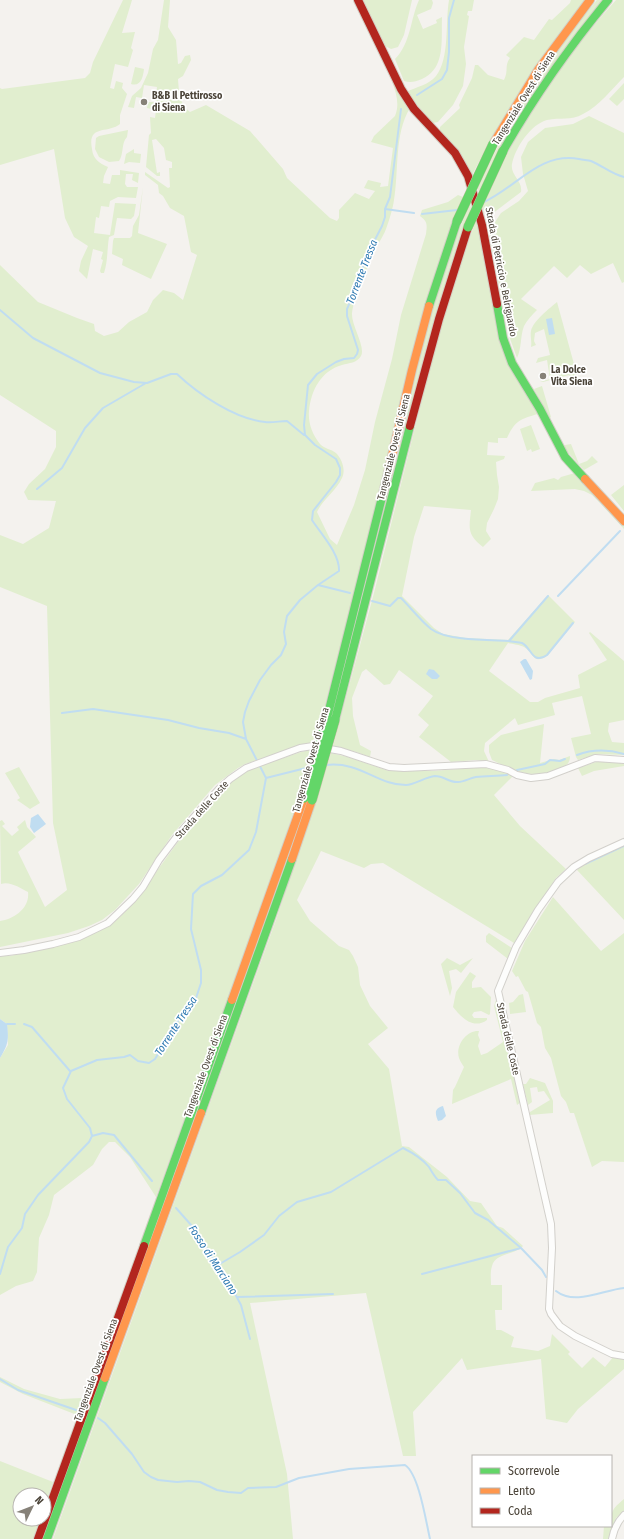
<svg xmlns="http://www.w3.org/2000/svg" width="624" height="1539" font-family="'Fira Sans Condensed',sans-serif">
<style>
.green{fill:#e1eecf}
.water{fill:#c0ddf1}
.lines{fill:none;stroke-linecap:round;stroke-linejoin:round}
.stream{stroke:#c0ddf1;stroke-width:2}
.street-casing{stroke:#d2d0cb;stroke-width:8}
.fast-casing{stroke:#d3cfc5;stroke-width:10}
.slow-casing{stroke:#d3cfc5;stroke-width:10}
.jam-casing{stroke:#d3cfc5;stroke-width:10}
.street{stroke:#fdfdfc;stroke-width:6}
.fast{stroke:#63d668;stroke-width:8}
.slow{stroke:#ff974d;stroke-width:8}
.jam{stroke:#b3261e;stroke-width:8}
.fast-bridge-casing{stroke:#ccbfa9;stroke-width:10;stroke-linecap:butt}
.fast-bridge{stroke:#63d668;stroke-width:9}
.poi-dot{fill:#868178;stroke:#fff;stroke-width:1.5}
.labels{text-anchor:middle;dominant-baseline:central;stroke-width:3.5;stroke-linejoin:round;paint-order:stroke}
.poi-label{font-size:10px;font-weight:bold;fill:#4b4439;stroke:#fff;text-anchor:start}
.street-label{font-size:10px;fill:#4b4439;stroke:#fff}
.water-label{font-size:11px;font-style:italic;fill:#2e7ab2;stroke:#fff}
</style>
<rect width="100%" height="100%" fill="#f4f2ee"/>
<path class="green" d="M123,0H132L122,33L135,32L131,48L133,50L128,67L115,64L110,88L114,89L116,81L123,83L122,88L127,94L120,115V124C108,134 87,124 92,149C93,159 99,163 108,167L104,176L103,183L110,184L112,175H120V170L139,173L138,183L132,180L133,174H126L125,184L127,187H138L136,198L118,197L110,201L109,207L101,206L99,218L96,217L94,233L110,235L115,203L136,204L134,216L131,219L117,218L114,235L109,237C107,249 108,261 104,273H101L100,271L103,260L101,259L103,252L93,249L87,279L79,271L81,261L88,246L74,237L65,218L54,149L0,165V88L2,89L85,78L90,73L93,62Z
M164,0H170L168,27L176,40L178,64L181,63L185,56L190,55L191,60L183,76L178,79C179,92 179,104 190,112L206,105L250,131L283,169L287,178L330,218L337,221L339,218V210L355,193L369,199L375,191L364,188L368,180L381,183L380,187L388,186L393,148L371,142L374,136L395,116C400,104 396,93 392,81L410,108C394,134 399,171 394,200C393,208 389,221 386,229C382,240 373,250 369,261C367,268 366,275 363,282C359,291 353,302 352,313C351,325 366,347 361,356C357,363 349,363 342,365C321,371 311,390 309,411C308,423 312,434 320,444C325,449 331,449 336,453C342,459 346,470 342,478C336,491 323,499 317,512L330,539L337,545L354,505L365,470L375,422L392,359L401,315L426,234C427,225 428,222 420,216L422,210L448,202L458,195L463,197L382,484L315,744H306L245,764L238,768L215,785L172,835L139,884L115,910L102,920L89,926L68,933L0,947V921C14,919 30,908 28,892C20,888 10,881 1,884L0,821L2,820L5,824L2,826L12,836L19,830L17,827L25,820L27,827L36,837L18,852L45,907L67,890L53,823L47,606L0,587V535L23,544L49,528L56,501L28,500L24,492L29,484L45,469L56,447V431L0,395V265L38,302L77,318L94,324L95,331L104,336L118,332L129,322L147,312L153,300L163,290L174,293L183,300L197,255L191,252L184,216L170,208L163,196L159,193L158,185L145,175V172L168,188L170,187L169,168H172V162L166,160L164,148L156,139L152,140L157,173L160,172V176H157L146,167L149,135L151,133L150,117L155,118L156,110L147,108L148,102H155L157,87L144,85L142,98L136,97L134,108L128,107L132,96L141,88L148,73L153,49L158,40Z
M361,0H412L404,35L398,47L391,49L385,46Z
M419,0H432L433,3L431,9L417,15L423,29L437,23L436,20L442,17C441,40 446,68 422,79C415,82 410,83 404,81L395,59C411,43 410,20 419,0Z
M449,0H474L472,11H468L467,15L469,16L464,47L466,64L463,86L453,105L438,122L433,123L406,92C416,87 429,85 436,76C450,58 445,23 449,0Z
M571,0H585L490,141L472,175L458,152L440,130V127L460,108L459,105L472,78L475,65H478L488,75L504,80C509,70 504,66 510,58L506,55L524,37L534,40L549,19L552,20L570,3Z
M597,0H603L479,192L477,187L516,112L564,40Z
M616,0H624V77C611,90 599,106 583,114C571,121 560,117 547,120C531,124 515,148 512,164C510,175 523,181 521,192L488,217L486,215L482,207C514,131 561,61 616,0Z
M135,67L144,69C143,77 141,87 131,84Z
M624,83V99L617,106L609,99Z
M589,116L624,133V282L622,283L613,263L591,274L580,265L567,278L554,266L521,299L537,310C532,315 527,320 524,326C520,337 522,347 517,358L508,333L489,231L501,213L519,201L528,191L523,174L521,157L528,142L545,128L573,124Z
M128,130L127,137C121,143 124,154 119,161L109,162L99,157L95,149L96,138L99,136Z
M134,149V153L141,154L140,163L129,162L124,164L126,154Z
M143,187L138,233L167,244L151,279L122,265L123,259L112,254L113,241L114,238H130L132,236L133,226L139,215Z
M470,202L471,208L396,464L422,347L443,273Z
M476,220L486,261L499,341L507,361L538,414C520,419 515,421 507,438H498V443L488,442L487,455L505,456L504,459L496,462L497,475L499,487L498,499L494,509L487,523L486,531L491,539L483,547C467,534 469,529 471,510L424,506L414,537L402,596L434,628L443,634L466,638L508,640L548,595L575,622L548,655C533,666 534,653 524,647C520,645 513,644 508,643L489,671L530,702H538L545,698L580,688L578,675L607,660L589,633L590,632L624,661V720L609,723L608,731L612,742L624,743V755L596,754L578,760L576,757L571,738L591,734L582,696L552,703L555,715L518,725L515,718L485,743L484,751L489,762L476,760L451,762L419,737L429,725L418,715L433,696L399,670L390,684L384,685L366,669L362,672L352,698L353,716L360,745L371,751L370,757L356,752L333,746L374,593L439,331L449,298Z
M557,302L577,375L570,378L569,375L543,382H540L550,379L547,360L536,363L538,358L550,355L544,329L535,333L534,341L536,345L531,347C532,341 530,336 531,331C533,321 550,308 557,302Z
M542,386L551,417L550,418L534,389Z
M531,425L540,449L532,452L531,449L527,451L520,429Z
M571,444L579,464L587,461L592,456L598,462L584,470L564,448L565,445Z
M575,473L624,525V529L599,502L592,495L584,491L575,489L531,491L535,483L554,478L558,480L561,477Z
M624,485V511L611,495Z
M544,724L540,763L554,759L559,760L570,756C570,765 565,766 558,769C533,780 515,771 492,760L489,752V745L501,735Z
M314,749L265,899L156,1197L130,1157L115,1142H109L102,1149L93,1165L54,1195L49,1215L39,1238L37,1272L33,1281L16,1286L0,1295V1058L8,1045L7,1024L0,1019V955L10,956L54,947L79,939L103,929L120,917L135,901L180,839L220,790L248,770L301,752Z
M331,753L348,757L389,771H432L486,767L504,772L513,776L494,795L520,826L566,869L556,878L514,943L383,863L371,864L364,868L321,851L297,900L310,921L339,946L349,950L353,956L358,967L360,985L370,1006L388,1028L368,1044L389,1069L402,1146L409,1147L447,1177L470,1201L481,1203L497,1226L503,1228L523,1246C515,1255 495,1253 492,1266C490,1272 491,1279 491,1285H502V1310H495L496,1330H501L514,1337L511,1347L538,1351L550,1346L552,1334L570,1352L568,1354L582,1368L593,1357L605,1367L614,1356L624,1358V1369L578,1409L567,1423L546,1419L541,1359L467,1370L462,1358L413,1412L416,1456H403L366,1293L250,1303L287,1474L293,1539H53L276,920Z
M599,761L624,763V766L594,771L582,776L578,768Z
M19,767L40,803L30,809L17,800L20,798L5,773Z
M624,845V920L577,870L590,860Z
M553,897L601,951L624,933V1162L602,1161L592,1167L574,1113H570L566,1102L561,1096L551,1058L545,1048L541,1027L537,1023L528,992L526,991L518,976L516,977L512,971L525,941Z
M489,933L512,948L508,959L486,942V936Z
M447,958L460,965L473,958L461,973L456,969L449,971L452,988L450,996L441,964Z
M470,972L476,976L472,982V988L481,987L491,997L490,1014L489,1015L481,1011L474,1012L472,1015L474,1018H487V1020C473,1030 461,1017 453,1007L456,992Z
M523,994L526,1012L510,1014L509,1003L513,1002L519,995Z
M497,997L521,1102L517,1105L511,1079L452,1104L453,1090L455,1087L464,1067C462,1064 460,1061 459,1058C455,1045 467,1030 479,1031L478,1035L480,1040L478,1046L481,1055L487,1053L503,1042L494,1006Z
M530,1078L545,1083L553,1101V1113L529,1115L530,1112L550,1100L544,1091L538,1092L537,1087L530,1088L532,1102L528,1105L523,1084H526Z
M0,1377L24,1389L60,1399L82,1398L77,1415L23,1394L0,1382Z
M0,1461L53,1482L44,1507V1495H20V1519H40L33,1539H0Z
M624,1499V1511L616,1518L608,1539H603L604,1526H611C611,1511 612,1509 624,1499Z"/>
<path class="water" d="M552,318L555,334L549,335L546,319Z
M524,659H526L533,671L532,679L530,680L520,662Z
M429,669L434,670L440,676L437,679H432L426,674Z
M38,814L46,824L34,833L30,827L31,818Z
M0,1019L7,1024C9,1040 8,1045 0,1058Z
M443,1106L446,1116L442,1120L438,1121C435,1114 434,1108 443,1106Z"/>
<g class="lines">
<path class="stream" d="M417,95L442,79L447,70L449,52V18L454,0
M484,202C517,187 539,152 579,159C583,160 588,160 591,161C603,166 611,174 624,177
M385,209L414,213
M422,214L457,210
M0,310L33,338L100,373L134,382L147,383L171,374H177C198,394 235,419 265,422C272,423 280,421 287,421L304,435
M37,489L62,468L85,428L103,408L146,383
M318,585L350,593
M558,596L620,531
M372,601L390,606L398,598H401C411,608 420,620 431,629C447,641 489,640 509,641L548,596
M509,641C513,642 518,642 522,643C532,648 532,665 547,655L573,623
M62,713L93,709L168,720L199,728L229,733L246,739
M577,755C593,749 607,749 624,754
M326,765C360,761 377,785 406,785C414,785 425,777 435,776C444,776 450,783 458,782C464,782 470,778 476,777C486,776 497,776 507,775
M517,770L545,764L550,760L560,761L565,759
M266,778L310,767
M585,864L624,846
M7,1024H15
M24,1024L32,1027L70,1071
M92,1136L103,1133L114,1135L152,1181
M176,1208L192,1226L227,1279L241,1305L250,1339
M218,1265L240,1252L264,1235L279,1216L297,1202L331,1192L403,1148C413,1153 422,1158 429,1167C432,1172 434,1176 438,1180H446L460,1193L475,1213L488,1220L521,1248L542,1270L546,1277
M0,1274L8,1247L22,1228L25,1214L38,1195L89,1142L92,1136L90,1128L67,1099L63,1088L71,1071L97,1060L124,1057L130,1055L138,1061L149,1063L155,1059L178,1021L196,998L201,983V970L191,929L193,894L201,886L222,875L249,850L256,832L266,778L246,739L243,722L245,712L249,701L260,680L271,665L281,655L286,644L284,632L287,616L300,600L318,585L339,571C340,554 321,534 312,520L313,511L336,482L340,475V468L336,459L315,445L305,435L304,425L308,385L317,374L336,362L344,359L354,358L357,354L358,350L347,316V309L361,277L364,261L382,226L385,217V209L390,197L401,109
M422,1274L521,1248
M556,1291C575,1306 603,1290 624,1288
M237,1297L333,1294
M0,1379L18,1390L76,1410
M98,1418L105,1423L132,1454L144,1472L151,1477L158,1480L177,1482L189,1481L200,1482L217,1490L228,1492L241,1493L248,1488L276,1487L299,1478L349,1469L405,1465C419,1474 426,1522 430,1539"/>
<defs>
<path id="street" d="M624,842L589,858L574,867L558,882L538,910L516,947L498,991L551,1224L552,1248L549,1309L551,1314L560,1326L575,1336L612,1354L624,1356
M0,953L24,950L53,944L79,937L108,923L133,899L143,887L159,860L178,835L219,789L230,779L246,768L300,748L313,746L341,751L389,767L404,768L486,764L508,770L517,775L531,778L548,776L595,758L624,760
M612,1539C614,1529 617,1522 624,1515"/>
<path id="fast" d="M503,151C534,97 569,47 608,0
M497,304L503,338L512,363L540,409L565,457L585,479
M429,306L457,221
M327,718L388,473
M335,720L410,426
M201,1113L292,859
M144,1246L232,1000
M47,1539L105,1378"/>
<path id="slow" d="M493,144L538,70L590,0
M388,473L412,370L429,306
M585,479L624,521
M292,859L312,800
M232,1000L304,798
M105,1378L201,1113"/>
<path id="jam" d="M358,0L401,89L414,109L455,153L468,176L482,225L497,304
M410,426L439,319L468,227
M38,1539L144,1246"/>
</defs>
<use href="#street" class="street-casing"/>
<use href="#fast" class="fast-casing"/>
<use href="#slow" class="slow-casing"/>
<use href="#jam" class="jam-casing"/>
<use href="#street" class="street"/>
<use href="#fast" class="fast"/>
<use href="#slow" class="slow"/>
<use href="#jam" class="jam"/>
<defs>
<path id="fast-bridge" d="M457,221L493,144
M468,227L503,151
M304,798L327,718
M312,800L335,720"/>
</defs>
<use href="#fast-bridge" class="fast-bridge-casing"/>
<use href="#fast-bridge" class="fast-bridge"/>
</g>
<g class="poi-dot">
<circle cx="144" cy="102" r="4"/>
<circle cx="543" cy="376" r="4"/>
</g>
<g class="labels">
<g class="poi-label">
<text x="152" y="96">B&amp;B Il Pettirosso<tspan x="152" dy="12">di Siena</tspan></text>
<text x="551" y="370">La Dolce<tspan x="551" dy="12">Vita Siena</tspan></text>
</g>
<g class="street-label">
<text transform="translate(524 98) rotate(-58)">Tangenziale Ovest di Siena</text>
<text transform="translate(501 272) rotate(79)">Strada di Petriccio e Belriguardo</text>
<text transform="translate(394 447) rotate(-76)">Tangenziale Ovest di Siena</text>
<text transform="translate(311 760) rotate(-74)">Tangenziale Ovest di Siena</text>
<text transform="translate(202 810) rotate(-48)">Strada delle Coste</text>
<text transform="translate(508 1039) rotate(77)">Strada delle Coste</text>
<text transform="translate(206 1066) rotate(-70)">Tangenziale Ovest di Siena</text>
<text transform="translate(96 1370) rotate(-70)">Tangenziale Ovest di Siena</text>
</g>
<g class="water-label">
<text transform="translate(362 272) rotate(-69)">Torrente Tressa</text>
<text transform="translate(176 1026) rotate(-57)">Torrente Tressa</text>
<text transform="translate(213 1260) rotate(57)">Fosso di Marciano</text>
</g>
</g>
<rect x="472" y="1455" width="140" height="72" fill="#ffffff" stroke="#b7b4b0"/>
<rect x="480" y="1468" width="20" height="6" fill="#63d668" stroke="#b7b4b0"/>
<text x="508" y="1475" font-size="12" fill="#4b4439">Scorrevole</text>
<rect x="480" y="1488" width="20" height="6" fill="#ff974d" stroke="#b7b4b0"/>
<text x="508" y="1495" font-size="12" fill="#4b4439">Lento</text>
<rect x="480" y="1508" width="20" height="6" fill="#b3261e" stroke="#b7b4b0"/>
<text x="508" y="1515" font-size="12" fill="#4b4439">Coda</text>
<g transform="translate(32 1507) rotate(47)"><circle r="19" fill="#ffffff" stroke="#b7b4b0"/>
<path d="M0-3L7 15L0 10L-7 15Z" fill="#868178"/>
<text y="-6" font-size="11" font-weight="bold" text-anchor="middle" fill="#4b4439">N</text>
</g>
</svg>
